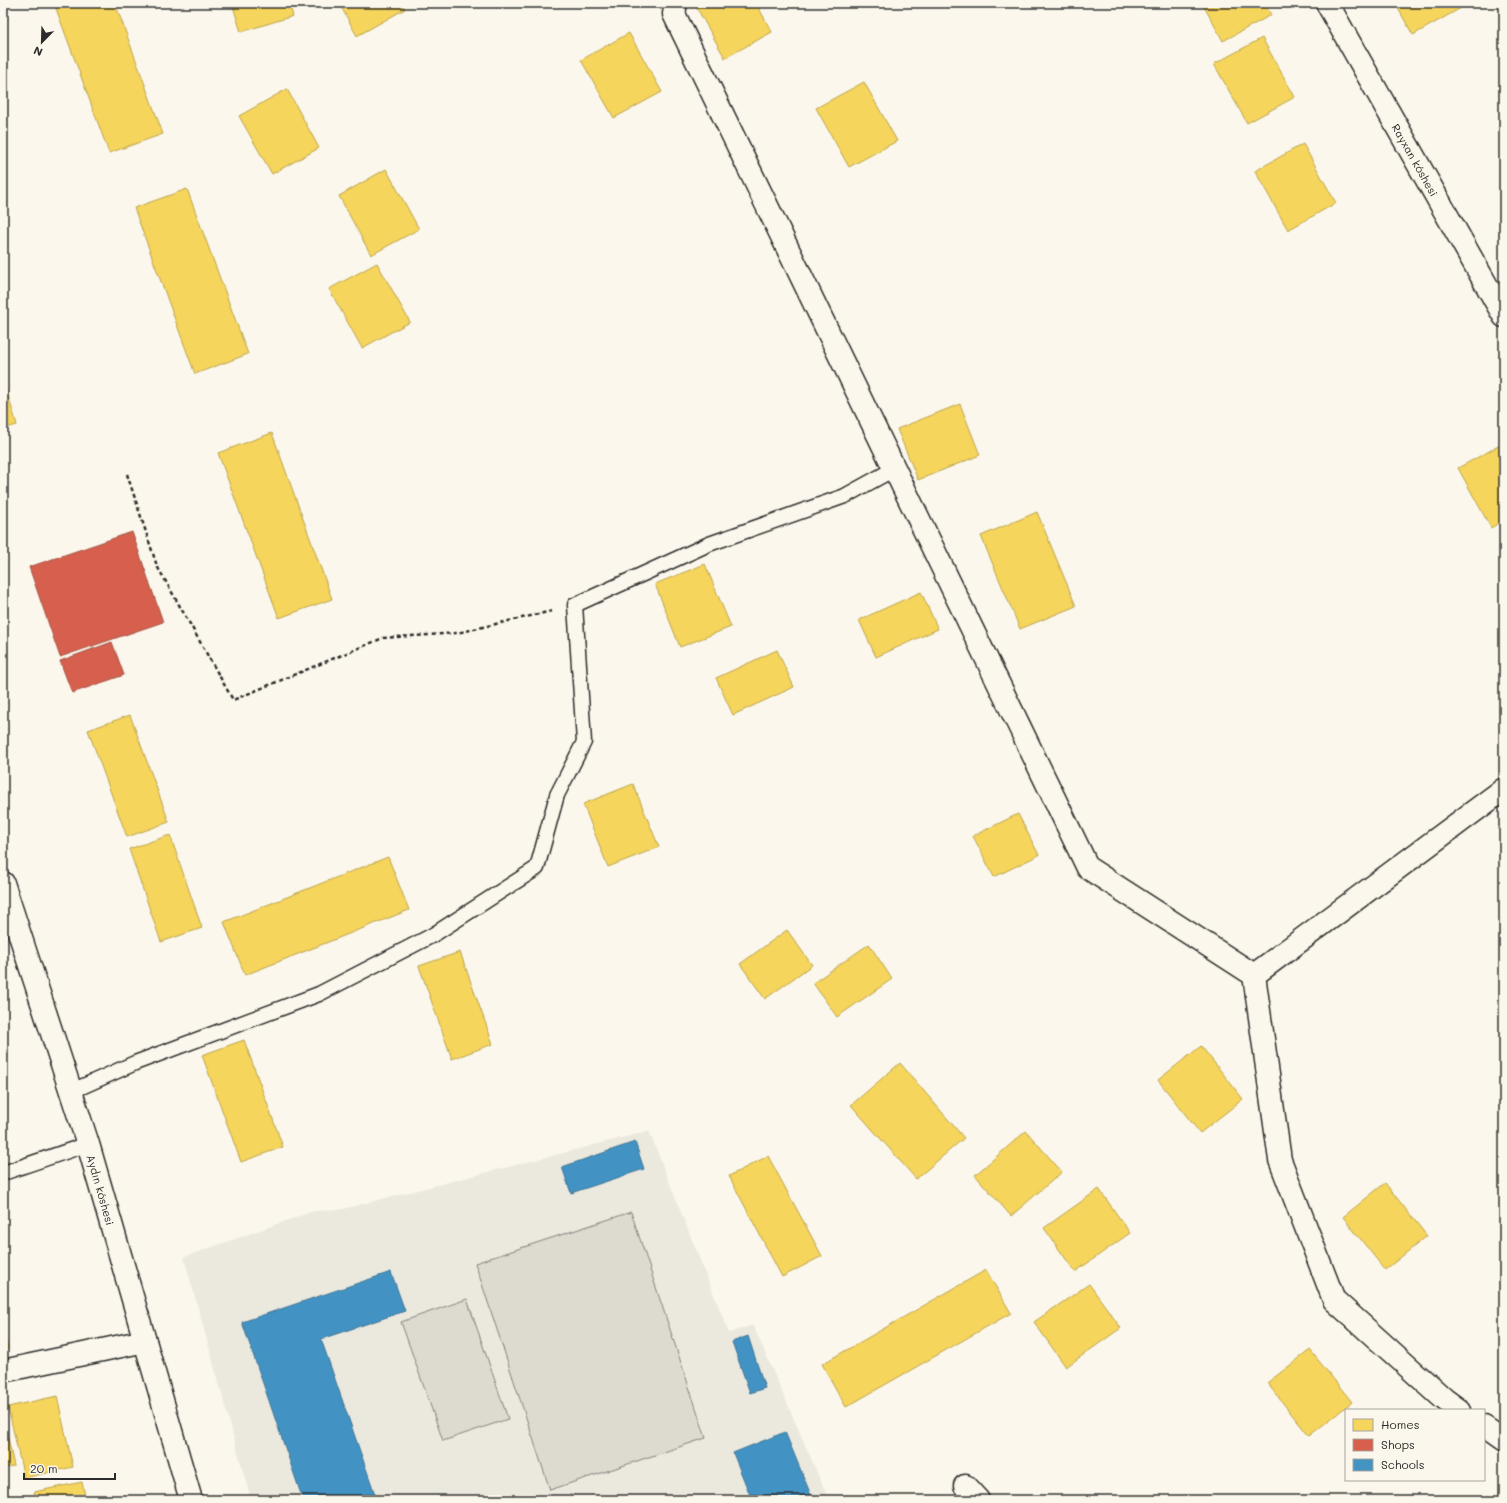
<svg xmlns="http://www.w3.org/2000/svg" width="1507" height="1503" font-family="Mali,sans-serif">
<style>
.built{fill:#ebe8de}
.green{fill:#dddad0;stroke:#84827e}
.homes{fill:#f6d55c;stroke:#b9a24d}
.shops{fill:#d6604d;stroke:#a35043}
.schools{fill:#4393c3;stroke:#3c7495}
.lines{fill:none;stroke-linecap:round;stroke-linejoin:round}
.lane-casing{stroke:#2b2b2b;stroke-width:17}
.street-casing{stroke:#2b2b2b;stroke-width:25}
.secondary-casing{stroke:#2b2b2b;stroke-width:25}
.path{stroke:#2b2b2b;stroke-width:2.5;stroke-dasharray:4 3;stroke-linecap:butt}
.lane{stroke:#fbf7ec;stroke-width:14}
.street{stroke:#fbf7ec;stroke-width:22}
.secondary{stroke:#fbf7ec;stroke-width:22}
.labels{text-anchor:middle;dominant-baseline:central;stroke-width:4;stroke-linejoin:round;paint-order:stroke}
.street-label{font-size:11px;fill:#2b2b2b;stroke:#fbf7ec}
</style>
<rect width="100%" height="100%" fill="#fbf7ec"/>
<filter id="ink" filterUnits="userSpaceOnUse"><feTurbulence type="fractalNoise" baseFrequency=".025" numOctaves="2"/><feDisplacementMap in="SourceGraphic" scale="8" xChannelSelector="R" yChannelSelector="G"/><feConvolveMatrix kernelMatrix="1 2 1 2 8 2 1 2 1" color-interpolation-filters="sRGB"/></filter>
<g filter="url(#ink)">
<path class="built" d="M649,1131L729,1333L753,1325L829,1500H251L184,1257L314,1211L339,1210Z"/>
<path class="green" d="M631,1212L706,1438L550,1490L475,1263Z
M467,1299L508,1419L443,1441L401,1322Z"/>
<path class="homes" d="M54,3H115L163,134L109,153Z
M232,3H289L293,16L241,32Z
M339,3H401L405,9L357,36Z
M694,3H756L772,32L725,58Z
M1202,3H1264L1271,15L1223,41Z
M1395,3H1458L1461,8L1413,35Z
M629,33L662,92L614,118L581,60Z
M1262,38L1295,97L1247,123L1214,64Z
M864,82L897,141L849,167L816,108Z
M287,89L319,148L272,174L239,116Z
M1303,144L1336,203L1288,230L1255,171Z
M386,169L419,229L371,255L339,196Z
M187,189L248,354L195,374L134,208Z
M377,263L410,322L362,348L329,289Z
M3,379L17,425L3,429Z
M960,404L980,455L918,480L897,429Z
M272,433L332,599L279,618L218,453Z
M1504,443V520L1491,528L1458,468Z
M1037,512L1076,606L1020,629L981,536Z
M705,564L731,627L680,647L655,584Z
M921,592L938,629L876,657L859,620Z
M777,650L794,687L733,715L716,678Z
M130,715L169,822L127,837L88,730Z
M633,784L659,847L608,867L583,804Z
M1018,814L1039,855L994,877L973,836Z
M170,835L202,928L161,942L129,849Z
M388,857L409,910L245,975L224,922Z
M787,930L812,965L765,999L740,964Z
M869,944L892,979L837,1017L813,983Z
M460,952L493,1044L452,1059L419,966Z
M244,1040L283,1147L241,1162L202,1055Z
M1201,1046L1243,1099L1200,1133L1158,1080Z
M900,1063L964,1138L916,1179L851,1105Z
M1026,1131L1062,1172L1011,1216L975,1175Z
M768,1156L822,1256L782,1277L729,1176Z
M1385,1183L1427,1236L1385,1270L1343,1217Z
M1099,1189L1130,1233L1075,1272L1044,1228Z
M986,1270L1011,1313L846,1407L822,1364Z
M1089,1284L1121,1328L1066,1367L1034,1322Z
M3,1326L8,1349L3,1350Z
M1310,1350L1352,1402L1309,1436L1267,1383Z
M57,1396L73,1467L24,1478L8,1407Z
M3,1415L14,1466L3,1468Z
M82,1482L86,1500H36L34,1492Z"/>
<path class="shops" d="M132,532L163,622L60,657L29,567Z
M112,642L124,675L72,693L60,661Z"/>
<path class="schools" d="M635,1142L644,1169L571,1193L562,1167Z
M391,1272L405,1311L321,1339L377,1500H303L242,1322Z
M748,1336L765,1388L750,1393L732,1342Z
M785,1432L813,1500H752L733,1453Z"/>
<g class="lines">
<defs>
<path id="lane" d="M70,1092L135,1063L319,994L433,935L537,868L557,795L584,742L575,605L709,544L845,496L894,469
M3,1173L88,1144"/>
<g id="street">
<path d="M676,3L674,14L1088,868L1254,975L1280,1160L1334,1300L1444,1399L1459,1410"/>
<path id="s1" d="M1327,3L1504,316"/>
<path d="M1254,975L1504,789"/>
<path d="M3,1371L145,1341"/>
<path d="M1484,1427L1504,1441"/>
<path d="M965,1486L978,1500"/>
</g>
<g id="secondary">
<path id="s2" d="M3,883L88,1144L191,1500"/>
</g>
</defs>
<use href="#lane" class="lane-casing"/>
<use href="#street" class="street-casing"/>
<use href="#secondary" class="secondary-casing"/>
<path class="path" d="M127,474L157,566L233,700L383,638L457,633L552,611"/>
<use href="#lane" class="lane"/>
<use href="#street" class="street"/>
<use href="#secondary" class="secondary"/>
</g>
</g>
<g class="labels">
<g class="street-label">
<text stroke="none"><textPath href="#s1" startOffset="180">Rayxan kóshesi</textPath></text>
<text stroke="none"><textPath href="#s2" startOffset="322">Aydın kóshesi</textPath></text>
</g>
</g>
<rect width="1507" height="1503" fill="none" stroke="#fbf7ec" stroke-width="16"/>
<rect x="8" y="8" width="1491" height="1487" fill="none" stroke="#2b2b2b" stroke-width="1.5" filter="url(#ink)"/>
<rect x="1345" y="1409" width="140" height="72" fill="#fbf7ec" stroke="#a8a59f"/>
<rect x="1353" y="1419" width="20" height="12" fill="#f6d55c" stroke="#a8a59f"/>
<text x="1381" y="1429" font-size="12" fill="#2b2b2b">Homes</text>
<rect x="1353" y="1439" width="20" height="12" fill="#d6604d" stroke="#a8a59f"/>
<text x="1381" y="1449" font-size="12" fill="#2b2b2b">Shops</text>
<rect x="1353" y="1459" width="20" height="12" fill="#4393c3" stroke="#a8a59f"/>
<text x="1381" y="1469" font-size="12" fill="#2b2b2b">Schools</text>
<g transform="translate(42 42) rotate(203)" stroke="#fbf7ec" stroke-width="3" paint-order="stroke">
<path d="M0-3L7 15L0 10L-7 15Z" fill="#2b2b2b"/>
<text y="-6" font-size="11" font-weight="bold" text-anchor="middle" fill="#2b2b2b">N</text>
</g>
<path d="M24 1473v6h91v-6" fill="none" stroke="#2b2b2b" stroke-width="2"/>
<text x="30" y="1473" font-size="12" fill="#2b2b2b" stroke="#fbf7ec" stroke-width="3" paint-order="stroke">20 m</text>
</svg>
